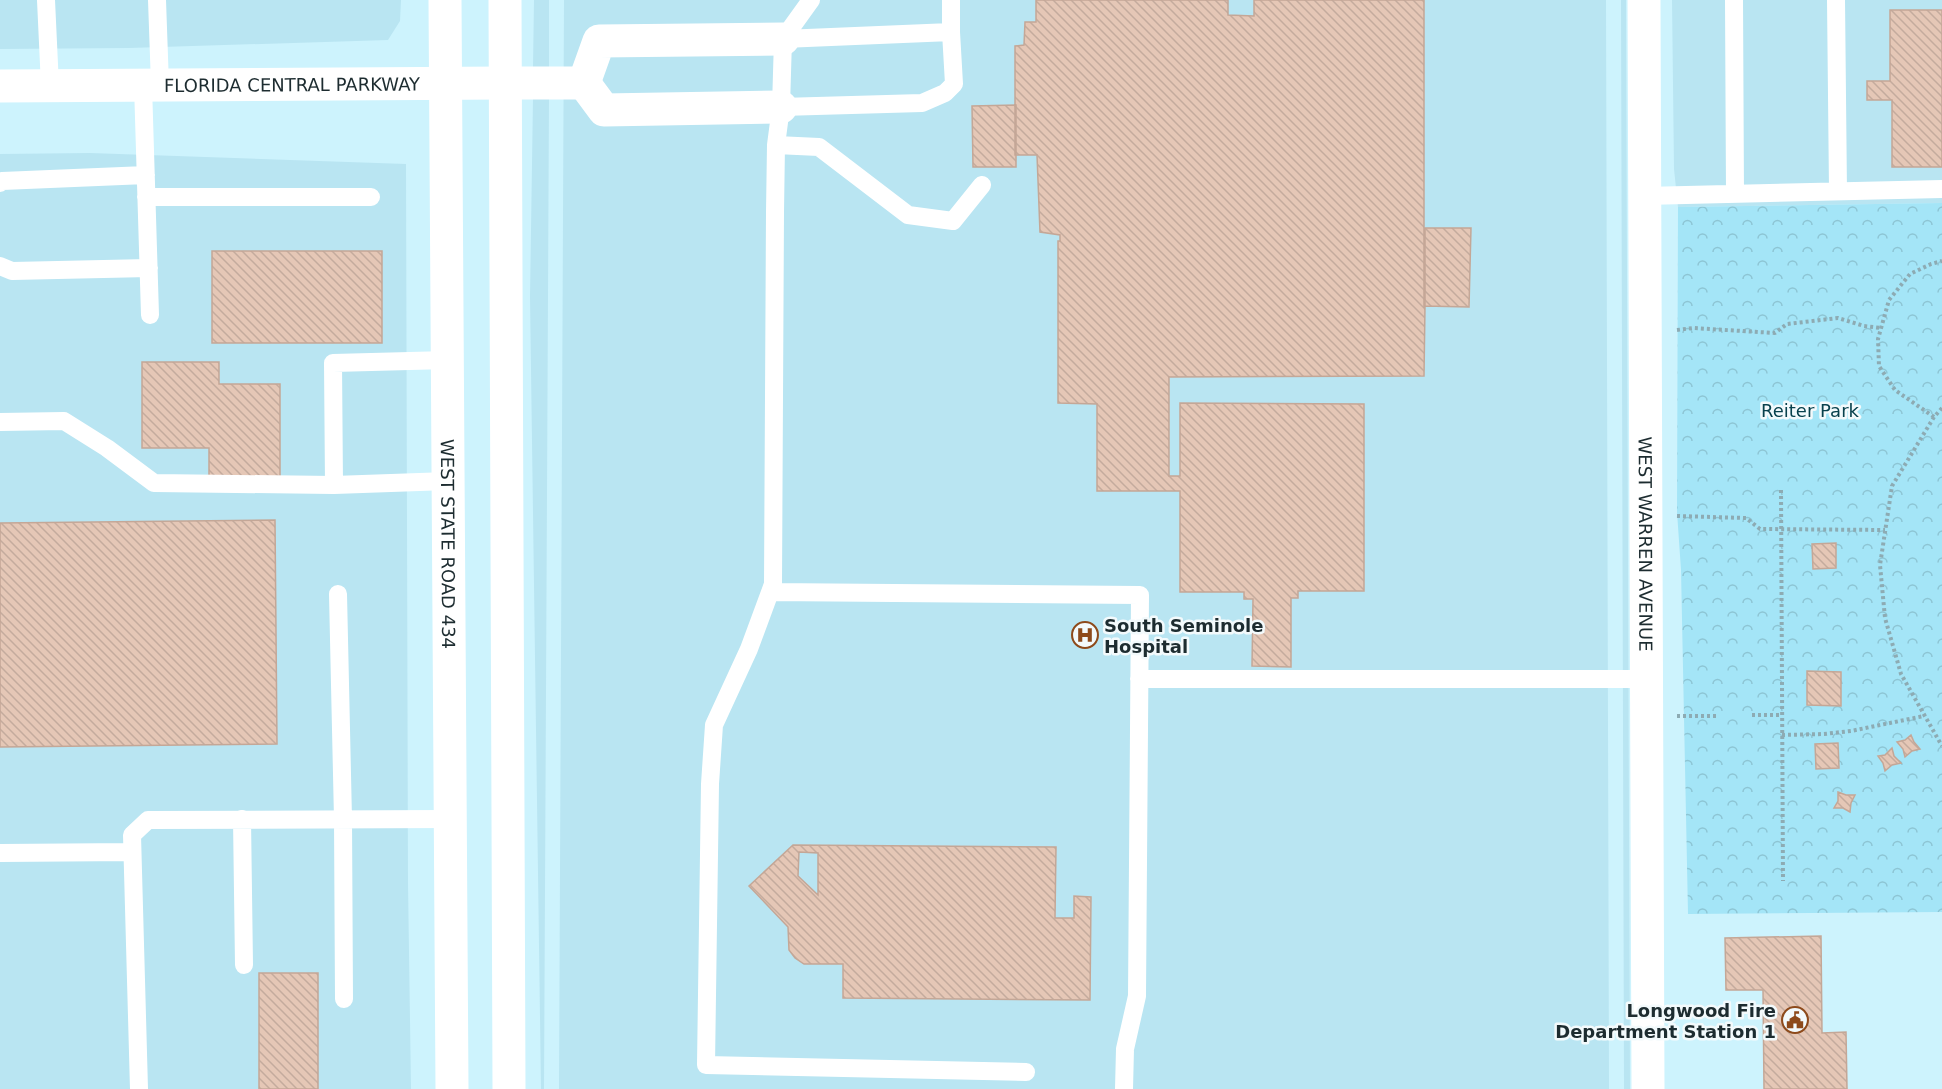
<svg xmlns="http://www.w3.org/2000/svg" width="1942" height="1089" font-family="'DejaVu Sans',sans-serif">
<style>
.built{fill:#b9e5f2}
.park{fill:url(#park-crowns)}
.building{fill:url(#building-back-hatch);stroke:#c4a797;stroke-width:1.5;fill-rule:evenodd}
.lines{fill:none;stroke-linecap:round;stroke-linejoin:round}
.path{stroke:#8dabb3;stroke-width:4;stroke-dasharray:3 3;stroke-linecap:butt}
.service{stroke:#fff;stroke-width:18}
.minor{stroke:#fff;stroke-width:33}
.tertiary{stroke:#fff;stroke-width:33}
.primary{stroke:#fff;stroke-width:33}
.labels{text-anchor:middle;dominant-baseline:central;stroke-width:5;stroke-linejoin:round;paint-order:stroke}
.street-label{font-size:18px;fill:#1d2c30;stroke:#f3fafc}
.park-label{font-size:18px;fill:#08414d;stroke:#f3fafc}
.poi-label{font-size:18px;font-weight:bold;fill:#1d2c30;stroke:#f3fafc;text-anchor:start}
</style>
<defs>
<pattern id="park-crowns" width="20" height="18" patternUnits="userSpaceOnUse" patternTransform="scale(1.5)"><rect width="20" height="18" fill="#a4e5f7"/><path d="M2 6a3 3 0 1 1 6 0M12 15a3 3 0 1 1 6 0" fill="none" stroke="#8dc5d4"/></pattern>
<pattern id="building-back-hatch" width="6" height="6" patternUnits="userSpaceOnUse" patternTransform="scale(1.5)"><rect width="6" height="6" fill="#e5c7b6"/><path d="M-1 5l2 2M0 0l6 6M5-1l2 2" fill="none" stroke="#c4ab9d"/></pattern>
</defs>
<rect width="100%" height="100%" fill="#cdf3fd"/>
<path class="built" d="M0,0H401L400,21L388,40L129,48L0,49Z
M534,0H549V67H533Z
M564,0H1606L1609,1089H559Z
M1621,0H1626L1630,1089H1624Z
M1672,0H1942V203L1678,207L1674,169Z
M533,98H549L544,1089H541L530,297Z
M90,153L406,164L408,883L411,1089H0V154Z"/>
<path class="park" d="M1942,203V912L1688,914L1681,570L1677,512L1678,207Z"/>
<path class="building" d="M1036,0H1228V15L1254,16V0H1424V308L1425,306L1424,376L1169,377V476H1180V403L1364,404V591H1298V598H1291V667L1252,666L1253,599H1244V592H1180V491H1097V404L1058,403V241H1060V235L1040,232L1037,155H1015V46L1024,45L1025,22H1036Z
M1890,10H1942V167H1892V100H1867V81H1890Z
M1016,105V167H973L972,106Z
M1425,228H1471L1469,307L1425,306Z
M212,251H382V343H212Z
M142,362H219V384H280V478H209V448H142Z
M275,520L277,744L0,747V523Z
M1836,543V568L1813,569L1812,544Z
M1807,671L1841,672V706L1807,705Z
M1911,735L1914,742L1920,749L1912,751L1905,757L1903,749L1897,742L1905,740Z
M1838,743L1839,768L1816,769L1815,744Z
M1892,748L1894,756L1901,763L1892,765L1885,771L1883,763L1878,756L1885,755Z
M1838,792L1846,795H1855L1851,803L1850,812L1843,808H1834L1838,801Z
M793,845L1056,847L1055,918H1074V896L1091,897L1090,1000L843,998V964H804L795,958L789,950L788,927L749,886ZM799,852L818,853V895L798,876Z
M1821,936L1822,1033L1846,1032L1847,1089H1764L1763,990H1726L1725,938Z
M259,973H318V1089H259Z"/>
<g class="lines">
<path class="path" d="M1677,330L1693,328L1775,333L1787,324L1838,318L1864,326L1881,328
M1942,408L1934,417L1892,486L1880,565L1885,618L1901,674L1942,746
M1934,417L1895,390L1879,366L1878,339L1889,300L1910,274L1931,264L1942,261
M1781,490L1783,881
M1677,516L1746,518L1760,529L1885,530
M1752,715H1781
M1677,716H1719
M1782,735L1824,734L1851,731L1924,716"/>
<path class="service" d="M46,0L50,86
M157,0L160,85
M811,0L783,39L781,107L776,145L775,212L773,584L749,649L714,725L710,784L706,1065L1026,1072
M1734,0L1735,194
M1836,0L1838,191
M951,32V0
M143,85L150,315
M781,107L922,103L945,93L954,84L951,32L783,39
M776,145L819,147L908,215L953,221L982,185
M0,183L2,181L146,175
M1644,196L1942,189
M146,197H371
M0,266L12,271L149,268
M448,360L333,363L334,485L448,481
M0,422L64,421L107,448L154,483L334,485
M770,592L1140,595L1137,996L1125,1049L1124,1089
M338,594L343,819L344,999
M1139,679H1646
M242,819L244,965
M0,853L132,852
M139,1089L132,835L148,820L451,819"/>
<g class="minor">
<path id="s1" d="M1644,0L1648,1089"/>
<path d="M505,83H584"/>
<path d="M584,83L599,41L783,39"/>
<path d="M584,83L604,110L781,107"/>
</g>
<path class="tertiary" id="s2" d="M0,86L505,83"/>
<g class="primary">
<path id="s3" d="M445,0L452,1089"/>
<path d="M505,0L509,1089"/>
</g>
</g>
<defs>
<symbol id="hospital-ring" viewBox="-11 -11 22 22"><circle r="9.5" fill="#f3fafc" stroke="#8d4a1b" stroke-width="1.5"/><path d="M-5-5h3v3.5h4V-5h3V5h-3V1.5h-4V5h-3Z" fill="#8d4a1b"/></symbol>
<symbol id="civic-ring" viewBox="-11 -11 22 22"><circle r="9.5" fill="#f3fafc" stroke="#8d4a1b" stroke-width="1.5"/><path d="M-.6-6.5H3V-4.5H.6V-3L4-1V1h2V6H-6V1h2V-1L-.6-3ZM-1.2 2.5V6h2.4V2.5Z" fill="#8d4a1b"/></symbol>
</defs>
<g fill-rule="evenodd">
<use href="#hospital-ring" x="1070" y="620" width="30" height="30"/>
<use href="#civic-ring" x="1780" y="1005" width="30" height="30"/>
</g>
<g class="labels">
<g class="street-label">
<text stroke="none"><textPath href="#s2" startOffset="292">FLORIDA CENTRAL PARKWAY</textPath></text>
<text stroke="none"><textPath href="#s3" startOffset="544">WEST STATE ROAD 434</textPath></text>
<text stroke="none"><textPath href="#s1" startOffset="544">WEST WARREN AVENUE</textPath></text>
</g>
<g class="park-label">
<text x="1810" y="410">Reiter Park</text>
</g>
<g class="poi-label">
<text x="1104" y="625">South Seminole<tspan x="1104" dy="21">Hospital</tspan></text>
<text x="1776" y="1010" text-anchor="end">Longwood Fire<tspan x="1776" dy="21">Department Station 1</tspan></text>
</g>
</g>
</svg>
